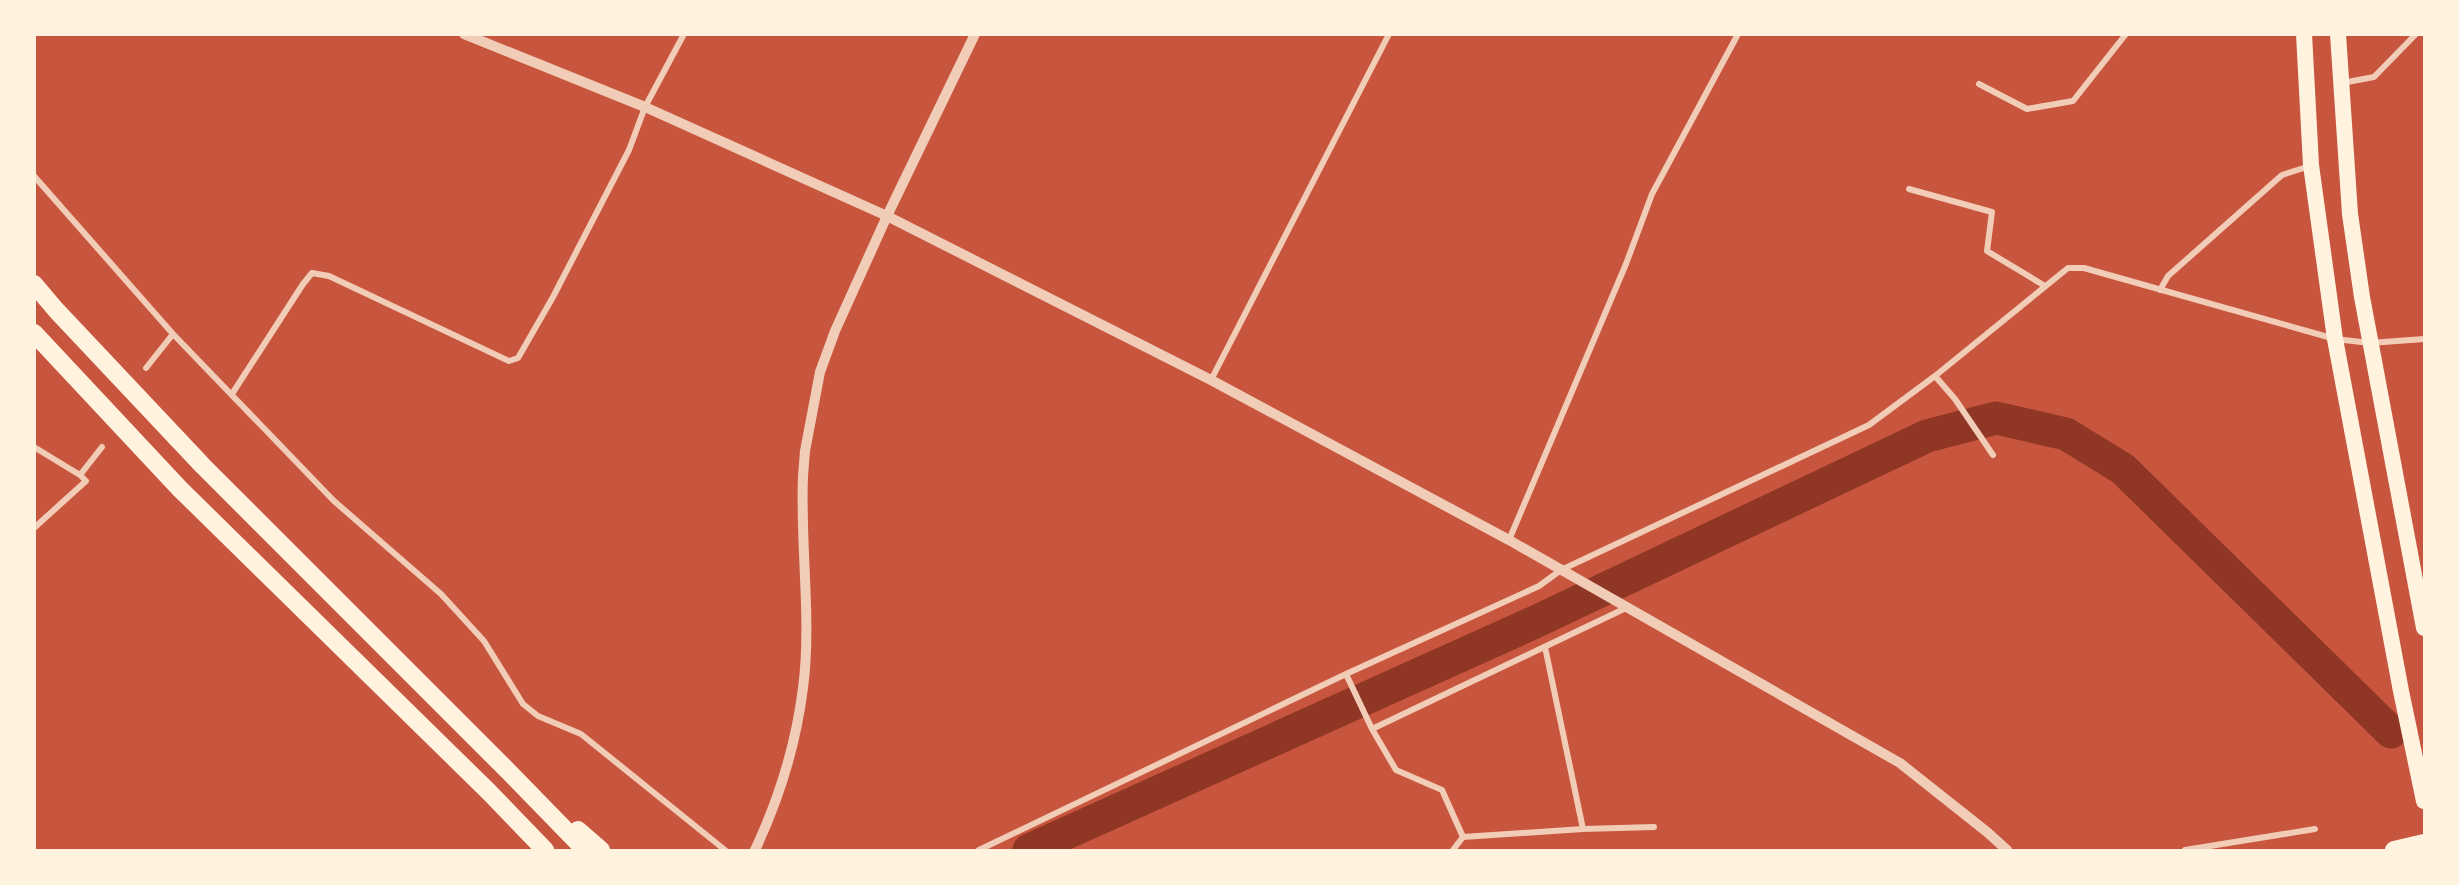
<svg xmlns="http://www.w3.org/2000/svg" width="2459" height="885" font-family="Arial,sans-serif">
<style>
.lines{fill:none;stroke-linecap:round;stroke-linejoin:round}
.river{stroke:#8f3625;stroke-width:33}
.minor{stroke:#f1ccb7;stroke-width:6}
.tertiary{stroke:#f1ccb7;stroke-width:10}
.trunk{stroke:#fff3e0;stroke-width:16}
.motorway{stroke:#fff3e0;stroke-width:18}
</style>
<rect width="100%" height="100%" fill="#c8553d"/>
<g class="lines">
<path class="river" d="M1029,850L1535,622L1927,436L1996,418L2066,434L2123,469L2391,732"/>
<path class="minor" d="M2342,83L2374,77L2416,34
M1979,84L2027,109L2073,101L2126,34
M34,176L173,334L334,501L441,594L484,641L523,704L538,716L581,734L725,850
M1909,189L1992,212L1987,251L2045,286
M2160,290L2168,276L2282,175L2310,166
M146,368L173,334
M1935,376L1955,399L1993,455
M1211,380L1389,34
M232,394L303,284L312,273L329,276L509,361L518,358L553,297L629,150L645,107L684,34
M34,447L80,475L86,481L34,528
M80,475L102,447
M1509,540L1626,264L1652,194L1738,34
M1346,674L1372,729L1626,608
M1372,729L1396,770L1442,790L1463,837L1583,829L1545,647
M1583,829L1654,827
M979,850L1346,674L1539,586L1561,570L1869,425L1935,376L2068,268H2084L2335,339L2370,343L2424,339
M1453,850L1463,837
M2185,850L2315,829"/>
<path class="tertiary" d="M464,34L645,107L887,216L1211,380L1509,540L1900,763L1987,832L2007,850
M755,850C779,799 796,744 803,688C812,621 800,545 803,476L805,451L820,372L835,331L887,216L975,34"/>
<path class="trunk" d="M2304,34L2311,165L2335,339L2401,691L2424,801
M2338,34L2350,214L2362,297L2424,628"/>
<path class="motorway" d="M34,284L56,310L203,466L510,773L585,850
M34,333L180,489L489,792L545,850
M578,830L601,850
M2394,850L2424,843"/>
</g>
<rect width="2459" height="885" fill="none" stroke="#fff3e0" stroke-width="72"/>
</svg>
